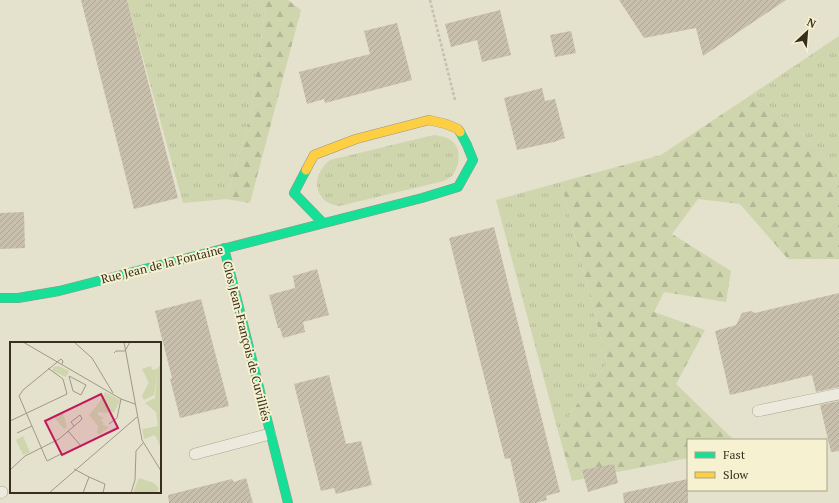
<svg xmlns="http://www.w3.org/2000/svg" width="839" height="503" font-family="'PT Serif',serif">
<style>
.grass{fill:url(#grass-tufts)}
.forest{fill:url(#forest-firs)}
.building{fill:url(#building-hatch)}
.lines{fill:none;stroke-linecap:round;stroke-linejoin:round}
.lane-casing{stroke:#a9a595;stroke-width:12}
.fast-casing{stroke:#999585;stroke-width:10}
.slow-casing{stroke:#999585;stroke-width:10}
.path{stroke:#c4c1b4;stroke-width:2.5;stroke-dasharray:3 2;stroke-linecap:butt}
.lane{stroke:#eceadd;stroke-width:11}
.fast{stroke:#16e098;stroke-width:9}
.slow{stroke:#ffcf43;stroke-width:9}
.labels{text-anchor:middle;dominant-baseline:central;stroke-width:4;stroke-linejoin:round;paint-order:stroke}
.street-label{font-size:12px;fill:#382e1d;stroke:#f6f1d1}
.inset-road{fill:none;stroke:#9f9986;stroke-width:1}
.view{fill:#c2185b;fill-opacity:0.15;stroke:#c2185b;stroke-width:2}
.inset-edge{fill:none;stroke:#382e1d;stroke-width:2}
</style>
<defs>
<pattern id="grass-tufts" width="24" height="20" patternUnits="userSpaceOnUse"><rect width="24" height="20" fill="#cfd6ae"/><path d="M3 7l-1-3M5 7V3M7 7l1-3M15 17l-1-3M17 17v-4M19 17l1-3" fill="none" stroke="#b2b895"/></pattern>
<pattern id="forest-firs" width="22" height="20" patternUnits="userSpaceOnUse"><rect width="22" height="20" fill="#cfd6ae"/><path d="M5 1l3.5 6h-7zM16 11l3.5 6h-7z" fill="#b2b895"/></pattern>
<pattern id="building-hatch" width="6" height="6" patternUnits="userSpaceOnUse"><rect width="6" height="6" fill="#c8bfad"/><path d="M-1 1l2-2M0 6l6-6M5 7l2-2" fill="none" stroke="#ada494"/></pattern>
</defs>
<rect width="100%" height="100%" fill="#e4e1cc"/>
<path class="grass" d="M127,0H243L265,10L251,115L226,199L183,203Z
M839,36V186L821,151L754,93Z
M434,135C438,136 443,136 447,138C461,143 461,162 454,173C452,177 447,179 444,181L339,206C335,205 330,204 327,202C311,190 316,171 330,160Z
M561,182L607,363L558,431L496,200Z"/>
<path class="forest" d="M243,0H288L301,10L250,203L226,199L251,115L265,10Z
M754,93L821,151L839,186V259H788L740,204L698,199L672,234L731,271L726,302L664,292L654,312L705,330L676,384L734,440H688V458L572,481L558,431L607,363L561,182L661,155Z"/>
<path class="building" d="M81,0H127L178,198L134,209Z
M619,0H786L703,56L696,28L644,38Z
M500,10L511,55L482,62L477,40L451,47L445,24Z
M397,23L412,80L325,103L324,99L307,104L299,72L370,54L364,31Z
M571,31L576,53L555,57L550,35Z
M542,88L545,101L555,99L565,138L554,142L517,150L504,98Z
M24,212L25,248L0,249V213Z
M494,227L560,492L546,496L547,500L536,503H520L510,458L505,459L449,238Z
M317,269L329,315L303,322L305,332L283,338L280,328H278L269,295L295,288L293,276Z
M839,293V387L816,392L812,375L730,395L715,331L736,325L742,313L751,311L755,313Z
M201,299L229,406L180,418L170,379L172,378L155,311Z
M329,375L346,444L361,441L372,485L336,494L334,488L321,491L294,384Z
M839,401V451L831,452L820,405Z
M614,464L618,483L588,492L582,470Z
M246,478L253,503H169L168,495L232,479L234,482Z
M688,479V503H624L623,493Z"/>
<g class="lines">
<defs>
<path id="lane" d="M758,411L839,394
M195,454L270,434
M0,493L2,492"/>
<path id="fast" d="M306,170L294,193L323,223
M224,248L288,503
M0,298H18L59,291L422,198L458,187L473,160L467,145L460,132"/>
<path id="slow" d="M306,170L314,155L356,139L429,120L446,124L458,129L460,132"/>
</defs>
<use href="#lane" class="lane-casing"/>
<use href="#fast" class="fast-casing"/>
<use href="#slow" class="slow-casing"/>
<path class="path" d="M430,0L455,100"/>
<use href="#lane" class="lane"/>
<use href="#fast" class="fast"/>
<use href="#slow" class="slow"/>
</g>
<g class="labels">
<g class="street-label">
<text transform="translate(162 264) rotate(-14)">Rue Jean de la Fontaine</text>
<text transform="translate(247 341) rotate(76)">Clos Jean-François de Cuvilliés</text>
</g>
</g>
<g transform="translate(10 342)">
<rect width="151" height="151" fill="#e4e1cc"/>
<path d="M151,22V106L145,93L134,97L132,87L148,84L146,70L135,61L145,56L147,34L145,29L139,41L132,27L141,24L142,28L147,27ZM49,24L59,29L56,35L43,29V25ZM95,50L110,58L104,71L89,61ZM53,71L57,85L54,87L43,74ZM13,94L20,110L13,113L6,98ZM129,136L144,141L149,146L146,151H123Z" fill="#cfd6ae"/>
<path d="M145,28L147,34L144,53L134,58L132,54ZM89,61L102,68L96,71L88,70V73L94,76L89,79H93V83L99,85L89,93L87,90L88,84L79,73Z" fill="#cfd6ae"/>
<path class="inset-road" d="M13,0L111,57L125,62M64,0L82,16L103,51M114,0L132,98L151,129M104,11L106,9H115L120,0M59,34L76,43L71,53L63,49ZM0,79L57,52L53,37L38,26M99,82L107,76L111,57M58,89L71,104M7,91L22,84M51,112L37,119L9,54L13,48L51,17L53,19L52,22M64,127L79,135L73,151M0,128L15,114L49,97L70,79L72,77L70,73L61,80L64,84M79,135L95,142L93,151M39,151L127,75M121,151L125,138L126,109L133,101"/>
<path class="view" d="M91,52L108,86L52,113L35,79Z"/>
<rect width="151" height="151" class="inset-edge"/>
</g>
<rect x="687" y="439" width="140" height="52" fill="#f6f1d1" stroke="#aaa389"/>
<rect x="695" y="452" width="20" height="6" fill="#16e098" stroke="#aaa389"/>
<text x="723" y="459" font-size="12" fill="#382e1d">Fast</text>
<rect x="695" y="472" width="20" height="6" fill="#ffcf43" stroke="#aaa389"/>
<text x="723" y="479" font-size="12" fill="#382e1d">Slow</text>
<g transform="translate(807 32) rotate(26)" stroke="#f6f1d1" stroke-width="3" paint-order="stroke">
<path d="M0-3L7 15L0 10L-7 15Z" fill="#382e1d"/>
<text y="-6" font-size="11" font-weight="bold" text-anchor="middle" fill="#382e1d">N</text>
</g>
</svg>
